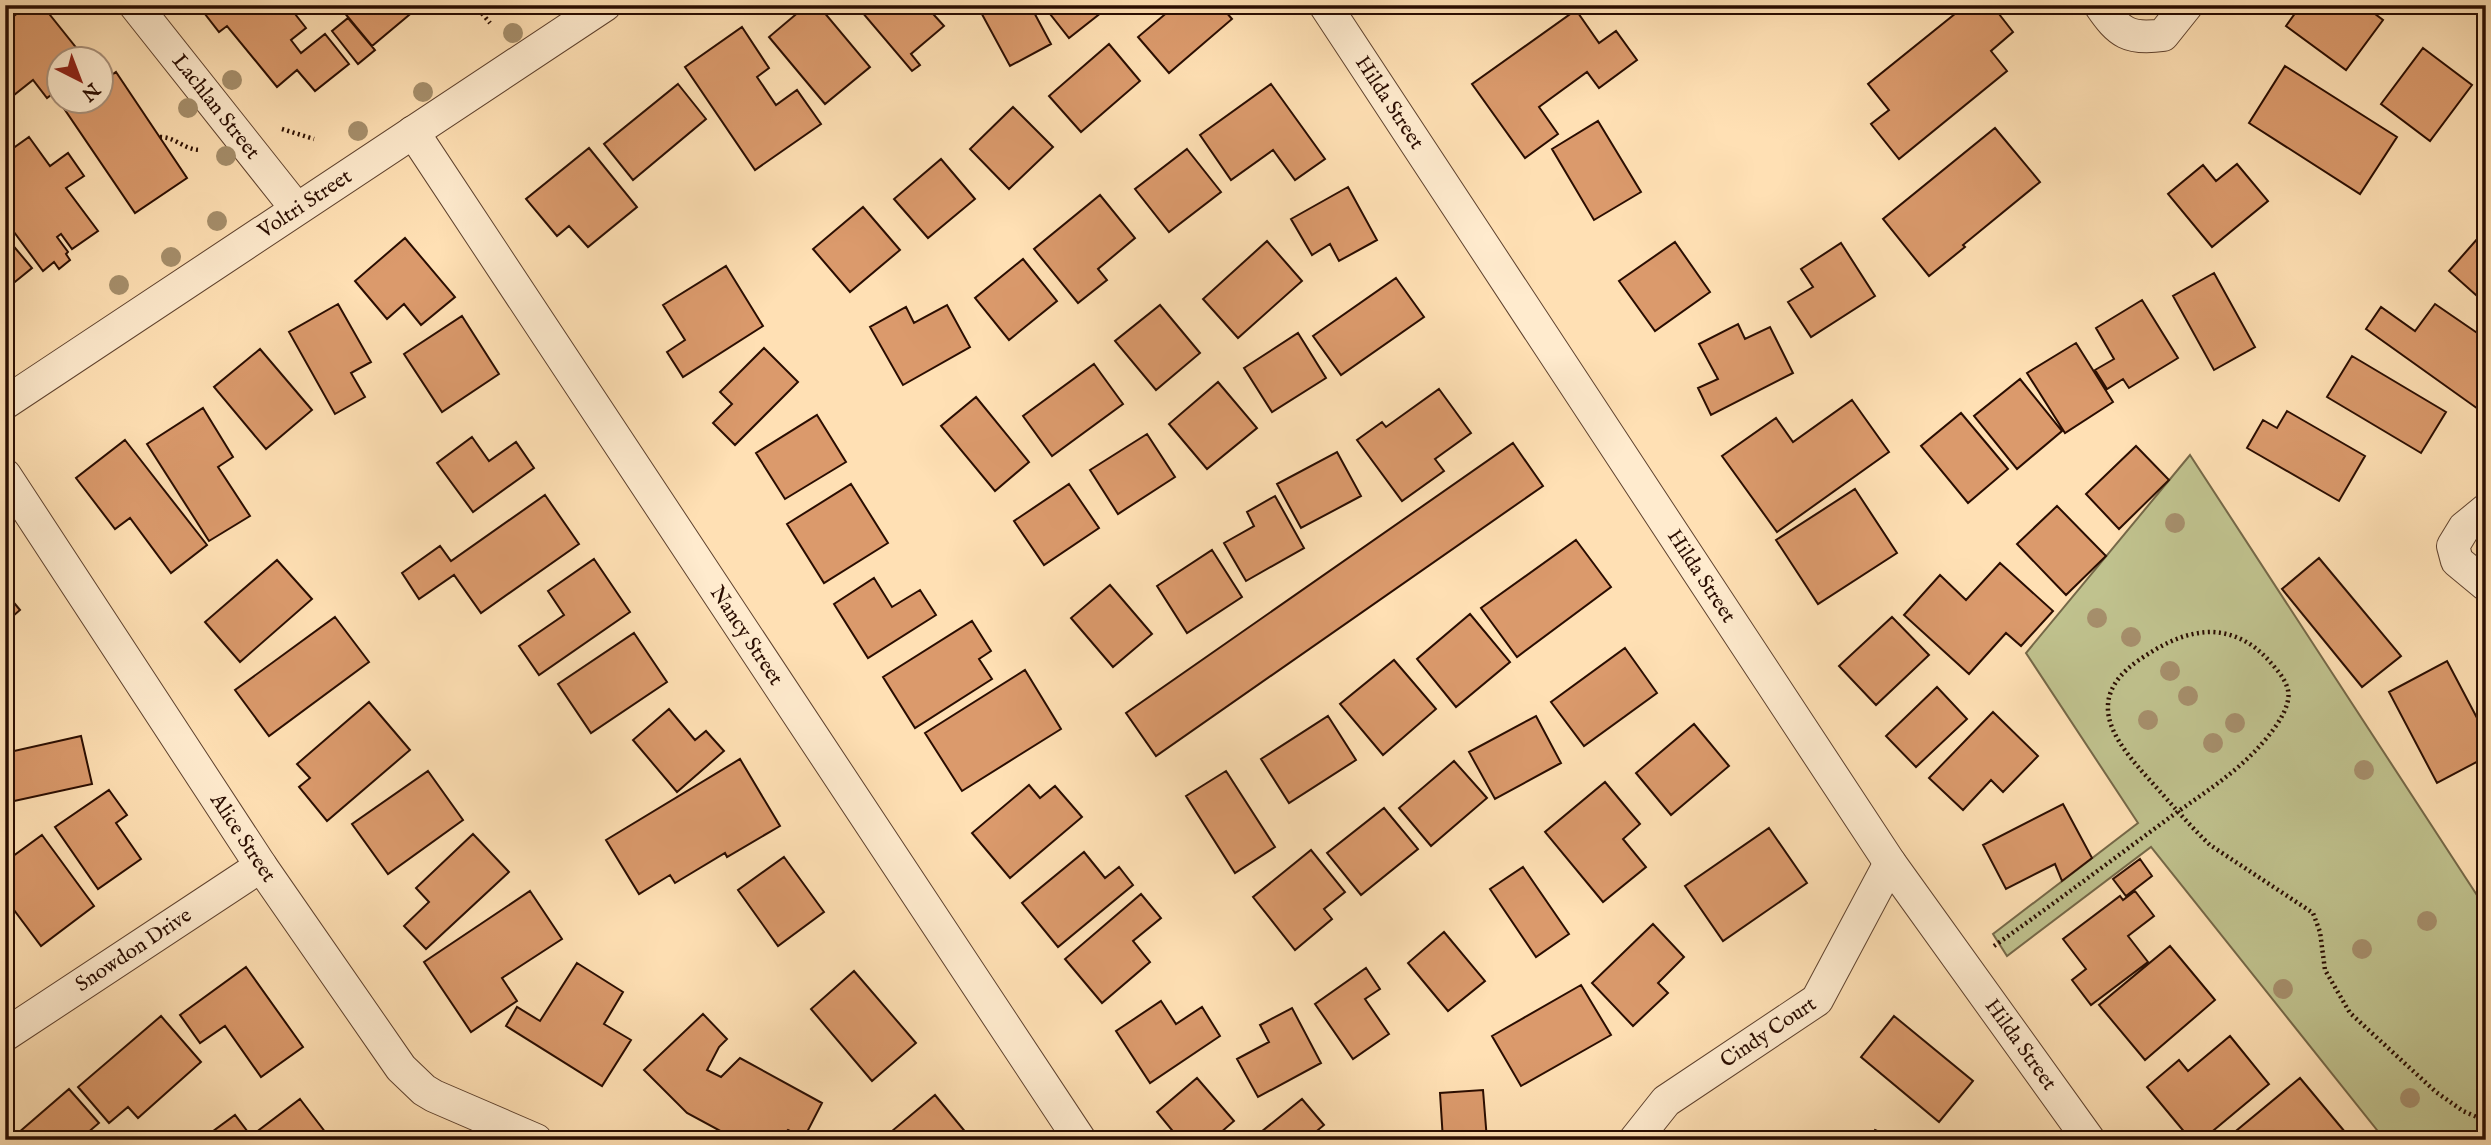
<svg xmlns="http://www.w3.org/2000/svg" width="2491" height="1145" font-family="'IM FELL English',serif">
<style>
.green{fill:#c0c28e;stroke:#756848;stroke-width:2}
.building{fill:#db9a6c;stroke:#2a0d01;stroke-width:2}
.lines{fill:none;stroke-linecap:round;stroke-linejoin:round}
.street-casing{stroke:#5f422e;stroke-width:34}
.path{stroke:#2a0d01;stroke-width:4.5;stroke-dasharray:2 3.5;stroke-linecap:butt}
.street{stroke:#ffebce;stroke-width:32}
.tree{fill:#a68f6c}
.labels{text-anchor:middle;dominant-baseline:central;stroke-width:7;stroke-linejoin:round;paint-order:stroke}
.street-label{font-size:21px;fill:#2a0d01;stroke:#ffebce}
</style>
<rect width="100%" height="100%" fill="#ffe0b4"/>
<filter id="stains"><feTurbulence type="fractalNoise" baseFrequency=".00286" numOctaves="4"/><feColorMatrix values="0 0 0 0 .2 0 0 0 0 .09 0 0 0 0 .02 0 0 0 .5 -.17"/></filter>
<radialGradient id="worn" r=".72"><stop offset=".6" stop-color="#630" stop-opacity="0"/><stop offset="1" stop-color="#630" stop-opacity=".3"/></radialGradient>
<path class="green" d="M2190,455L2486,909V1095L2483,1099L2486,1100V1140H2385L2151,847L2007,956L1993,934L2138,823L2026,653Z"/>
<path class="building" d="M28,5H42L86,60H60V88L47,98L33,80L14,95L8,87L5,89V40L12,34L5,23Z
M198,5H288L306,28L291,40L301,53L325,34L349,64L315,91L297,70L277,87L227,26L219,32Z
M338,5H421L372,46Z
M439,5H455L445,13Z
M807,5H818L870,67L825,104L769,37Z
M856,5H925L944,26L911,54L920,65L912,71Z
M977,5H1030L1051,44L1010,66Z
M1043,5H1111L1069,38Z
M1176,5H1220L1232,19L1169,73L1138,37Z
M1966,5H1992L2013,32L1991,51L2007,71L1899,159L1871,124L1889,110L1868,84Z
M2301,5H2363L2383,20L2346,70L2286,26Z
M1576,10L1599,43L1616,31L1637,60L1599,88L1587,72L1539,107L1558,134L1525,158L1472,84Z
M348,18L375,50L358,64L332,31Z
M742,27L769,68L757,77L776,105L797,90L821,124L755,170L685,67Z
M1109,44L1140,81L1081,132L1049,96Z
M2423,48L2472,85L2430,141L2381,104Z
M2285,66L2397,137L2360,194L2249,123Z
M116,72L187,178L135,213L63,107L72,102H102V82Z
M678,84L706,119L633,180L604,144Z
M1271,84L1325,159L1295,180L1273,150L1231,180L1200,135Z
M1013,107L1053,147L1009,189L970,149Z
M1598,121L1641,192L1594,220L1552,149Z
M1995,128L2040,182L1963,245L1965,247L1929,276L1883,219Z
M29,137L50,166L68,153L84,176L66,188L98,231L72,249L61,234L57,237L68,252L66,254L70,260L59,269L54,262L43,271L5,220V205L8,202L5,198V154Z
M589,148L637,207L588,247L569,226L557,236L526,199Z
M1187,149L1221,192L1169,232L1135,189Z
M941,159L975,199L928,238L894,199Z
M2237,164L2268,201L2212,247L2168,194L2203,165L2216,181Z
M1348,187L1377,240L1339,261L1330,244L1312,255L1291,219Z
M1100,195L1135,238L1098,269L1107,280L1078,303L1034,249Z
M863,207L900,250L850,292L813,249Z
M2486,229V304L2449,271Z
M5,236L32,268L5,290Z
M405,238L455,297L421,325L404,304L387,319L355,281Z
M1267,241L1302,281L1238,338L1203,299Z
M1675,242L1710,292L1655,331L1619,281Z
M1841,243L1875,296L1811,337L1788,302L1813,287L1801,269Z
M1023,259L1057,301L1009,340L975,298Z
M726,266L763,326L683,377L667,352L685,340L663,305Z
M2214,273L2255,347L2214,370L2173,296Z
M1396,278L1424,317L1341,375L1313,336Z
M2142,300L2178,358L2129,388L2123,379L2107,389L2095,370L2114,359L2096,328Z
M338,304L371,362L351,373L365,397L335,414L289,332Z
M2435,304L2486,339V399L2478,409L2366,329L2381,307L2415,331Z
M947,305L970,347L903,385L870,327L906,307L914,323Z
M1160,305L1200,353L1156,390L1115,341Z
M462,316L499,374L442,412L404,354Z
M1738,324L1745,339L1770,327L1793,373L1711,415L1698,388L1718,379L1699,344Z
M1298,333L1326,378L1272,412L1244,368Z
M2076,343L2113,402L2065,433L2027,373Z
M764,348L798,382L735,445L713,423L732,404L720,392Z
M260,349L312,410L266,449L214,387Z
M2352,356L2446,412L2421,453L2327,397Z
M1094,364L1123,404L1052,456L1023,416Z
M2020,379L2062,431L2017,469L1974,416Z
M1218,382L1257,428L1207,469L1169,424Z
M1439,389L1471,433L1435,459L1444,471L1402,501L1357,440L1382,422L1386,427Z
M976,397L1029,462L995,491L941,426Z
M1852,400L1889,452L1777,532L1722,456L1776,418L1793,442Z
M203,408L233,457L218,467L250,516L209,541L147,444Z
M2287,411L2365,456L2339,501L2247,448L2263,420L2277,428Z
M1961,413L2008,469L1968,503L1921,446Z
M817,415L846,462L785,499L756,453Z
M1147,434L1175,477L1118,514L1090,470Z
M472,437L489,461L516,442L534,468L473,512L437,463Z
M125,440L207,545L171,573L130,518L115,529L76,478Z
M1513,443L1543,486L1156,756L1126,713Z
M2136,446L2169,480L2119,529L2086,494Z
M1337,452L1361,496L1301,528L1277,484Z
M851,484L888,543L824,583L787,524Z
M1069,484L1099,528L1044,565L1014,521Z
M1855,489L1897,553L1818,604L1776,540Z
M545,495L579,544L481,613L454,575L419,599L402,573L440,546L451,561Z
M1275,496L1304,548L1246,581L1224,543L1254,526L1247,512Z
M2057,506L2106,556L2066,595L2017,544Z
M1576,540L1611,587L1517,657L1481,608Z
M1212,550L1242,597L1187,633L1157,586Z
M2319,558L2401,656L2362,687L2282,589Z
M594,559L630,612L539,675L519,646L564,615L548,591Z
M277,560L312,599L240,662L205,622Z
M2000,563L2053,611L2021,646L2006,633L1969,674L1904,615L1940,575L1966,600Z
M874,578L892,607L920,590L936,615L868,658L834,604Z
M1110,585L1152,634L1113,667L1071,618Z
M5,592L20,610L5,623Z
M1470,614L1510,662L1456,707L1417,659Z
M335,617L369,662L269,736L235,690Z
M1892,617L1929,655L1876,705L1839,666Z
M972,621L991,651L979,659L992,679L915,728L883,677Z
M634,633L667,682L591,733L558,684Z
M1625,648L1657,693L1584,746L1551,702Z
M1394,660L1436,709L1383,755L1340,704Z
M2447,661L2486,735V757L2437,783L2389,692Z
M1025,670L1061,729L962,791L925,733Z
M1937,687L1967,719L1916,767L1886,736Z
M369,702L410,750L327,821L299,787L310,778L297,764Z
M669,709L695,740L706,731L724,751L677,792L633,740Z
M1993,712L2038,756L2003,792L1991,780L1963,810L1929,778Z
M1328,716L1356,760L1289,803L1261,759Z
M1536,716L1561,763L1495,799L1469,752Z
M1694,724L1729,766L1671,815L1636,773Z
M81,736L92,784L5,803V753Z
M740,759L780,826L727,857L725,853L675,883L670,875L639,894L606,840Z
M1454,761L1487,798L1431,846L1399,808Z
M428,771L463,820L388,874L352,824Z
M1226,771L1275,847L1235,873L1186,796Z
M1605,782L1640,824L1623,839L1646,867L1603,902L1545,832Z
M1029,785L1040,798L1055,786L1082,817L1010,878L972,833Z
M109,790L127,815L116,823L141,859L98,889L55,827Z
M2063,804L2092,858L2062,881L2055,864L2006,889L1983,845Z
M1384,808L1418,849L1361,895L1327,853Z
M1769,828L1807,883L1723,941L1685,886Z
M473,834L509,872L426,949L404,926L429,902L416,888Z
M42,835L94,906L41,946L5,898V862Z
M1311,850L1345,892L1324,909L1332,919L1295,950L1253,897Z
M1084,852L1105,878L1119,867L1133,885L1058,947L1022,903Z
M784,857L824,912L778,946L738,890Z
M2140,859L2152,876L2126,896L2113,879Z
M1523,867L1569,934L1536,957L1490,889Z
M530,891L562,939L502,978L517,1001L471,1032L424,962Z
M2135,891L2154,916L2128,936L2148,962L2091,1005L2072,980L2086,969L2063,939L2120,896L2123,900Z
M1141,894L1161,918L1133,941L1150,962L1102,1003L1065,959Z
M1653,924L1684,957L1658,983L1668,993L1633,1026L1592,983Z
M1444,932L1485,981L1448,1011L1408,963Z
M2170,946L2215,1000L2145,1060L2099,1005Z
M577,963L623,992L604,1024L631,1040L602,1086L506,1026L517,1007L540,1021Z
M246,967L303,1047L261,1077L225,1026L200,1043L180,1015Z
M1366,968L1380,989L1365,999L1389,1034L1353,1059L1315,1004Z
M854,971L916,1043L872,1081L811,1009Z
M1581,985L1611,1035L1521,1086L1492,1036Z
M1161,1001L1176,1024L1202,1007L1220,1036L1150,1083L1116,1031Z
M1292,1008L1321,1063L1258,1097L1237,1059L1269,1042L1260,1025Z
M703,1014L727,1039L719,1047L707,1070L721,1077L740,1058L822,1103L804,1138L788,1130L778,1140H737L687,1113L644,1070Z
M161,1016L201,1062L138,1118L128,1107L109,1123L78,1087Z
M1894,1016L1973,1081L1939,1122L1861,1057Z
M2230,1036L2269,1084L2202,1140H2191L2147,1087L2179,1060L2188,1071Z
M1197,1078L1234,1121L1212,1140H1180L1157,1112Z
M2300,1078L2345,1132L2336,1140H2225Z
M69,1089L99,1123L79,1140H10Z
M1483,1090L1487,1140H1443L1440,1093Z
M935,1095L972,1140H900L892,1131Z
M300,1099L329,1137L325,1140H201L235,1115L251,1136Z
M1302,1099L1324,1125L1306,1140H1251Z
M1875,1130L1896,1140H1870Z"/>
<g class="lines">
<defs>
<g id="street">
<path id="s1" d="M135,5L296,208"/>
<path id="s2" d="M1325,5L1890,863L2089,1140"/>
<path d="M2100,5C2119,33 2129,40 2163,35L2187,5"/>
<path id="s3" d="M413,132L1080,1140"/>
<path id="s4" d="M5,403L605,5"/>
<path id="s5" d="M5,475L261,866L401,1068L424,1090L434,1096L536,1140"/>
<path d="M2486,510L2464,528L2453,546L2457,561L2486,585"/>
<path id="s6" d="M5,1035L261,866"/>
<path id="s7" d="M1635,1140L1666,1101L1817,1000L1890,863"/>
</g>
</defs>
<use href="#street" class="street-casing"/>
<path class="path" d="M475,5L490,23
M282,129L314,139
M160,137C176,137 184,150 201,150
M1994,946C2052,905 2108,863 2165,821C2196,798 2231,777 2257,749C2269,736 2285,717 2288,700C2291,686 2280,673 2271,663C2256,645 2236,633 2212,632C2184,632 2161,645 2139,660C2077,703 2121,748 2156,787C2174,807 2191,827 2210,845L2313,913L2320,932L2325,970L2350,1013L2436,1092L2463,1111L2486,1121"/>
<use href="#street" class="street"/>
</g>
<g class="tree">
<circle cx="513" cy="33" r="10"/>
<circle cx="232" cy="80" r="10"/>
<circle cx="423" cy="92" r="10"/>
<circle cx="188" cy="108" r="10"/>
<circle cx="358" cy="131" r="10"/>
<circle cx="226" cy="156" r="10"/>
<circle cx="217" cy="221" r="10"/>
<circle cx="171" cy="257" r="10"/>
<circle cx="119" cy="285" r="10"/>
<circle cx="2175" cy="523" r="10"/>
<circle cx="2097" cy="618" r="10"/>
<circle cx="2131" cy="637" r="10"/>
<circle cx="2170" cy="671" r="10"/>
<circle cx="2188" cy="696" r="10"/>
<circle cx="2148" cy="720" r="10"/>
<circle cx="2235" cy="723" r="10"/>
<circle cx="2213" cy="743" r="10"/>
<circle cx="2364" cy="770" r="10"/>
<circle cx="2427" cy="921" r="10"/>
<circle cx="2362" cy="949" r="10"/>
<circle cx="2283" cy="989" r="10"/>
<circle cx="2410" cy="1098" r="10"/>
</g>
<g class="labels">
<g class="street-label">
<text stroke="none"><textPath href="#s2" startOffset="117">Hilda Street</textPath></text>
<text stroke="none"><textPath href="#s1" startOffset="130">Lachlan Street</textPath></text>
<text stroke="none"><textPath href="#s4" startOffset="360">Voltri Street</textPath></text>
<text stroke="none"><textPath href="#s2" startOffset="684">Hilda Street</textPath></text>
<text stroke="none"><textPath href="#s3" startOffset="604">Nancy Street</textPath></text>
<text stroke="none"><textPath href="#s5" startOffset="434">Alice Street</textPath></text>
<text stroke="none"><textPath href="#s6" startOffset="154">Snowdon Drive</textPath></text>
<text stroke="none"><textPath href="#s7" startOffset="173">Cindy Court</textPath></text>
<text stroke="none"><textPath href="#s2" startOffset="1251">Hilda Street</textPath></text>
</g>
</g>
<rect width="2491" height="1145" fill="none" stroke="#ffe0b4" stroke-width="28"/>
<rect x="7" y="7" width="2477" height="1131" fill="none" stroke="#2a0d01" stroke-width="3.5"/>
<rect x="14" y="14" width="2463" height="1117" fill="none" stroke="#2a0d01" stroke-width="2"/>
<g transform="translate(80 80) rotate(138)"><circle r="33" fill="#ffebce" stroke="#aa927c" stroke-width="2"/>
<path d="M0-5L12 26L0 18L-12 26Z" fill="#8f2418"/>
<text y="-10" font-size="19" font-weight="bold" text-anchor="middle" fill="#2a0d01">N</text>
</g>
<rect width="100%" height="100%" filter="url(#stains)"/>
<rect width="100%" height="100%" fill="url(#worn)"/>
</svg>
